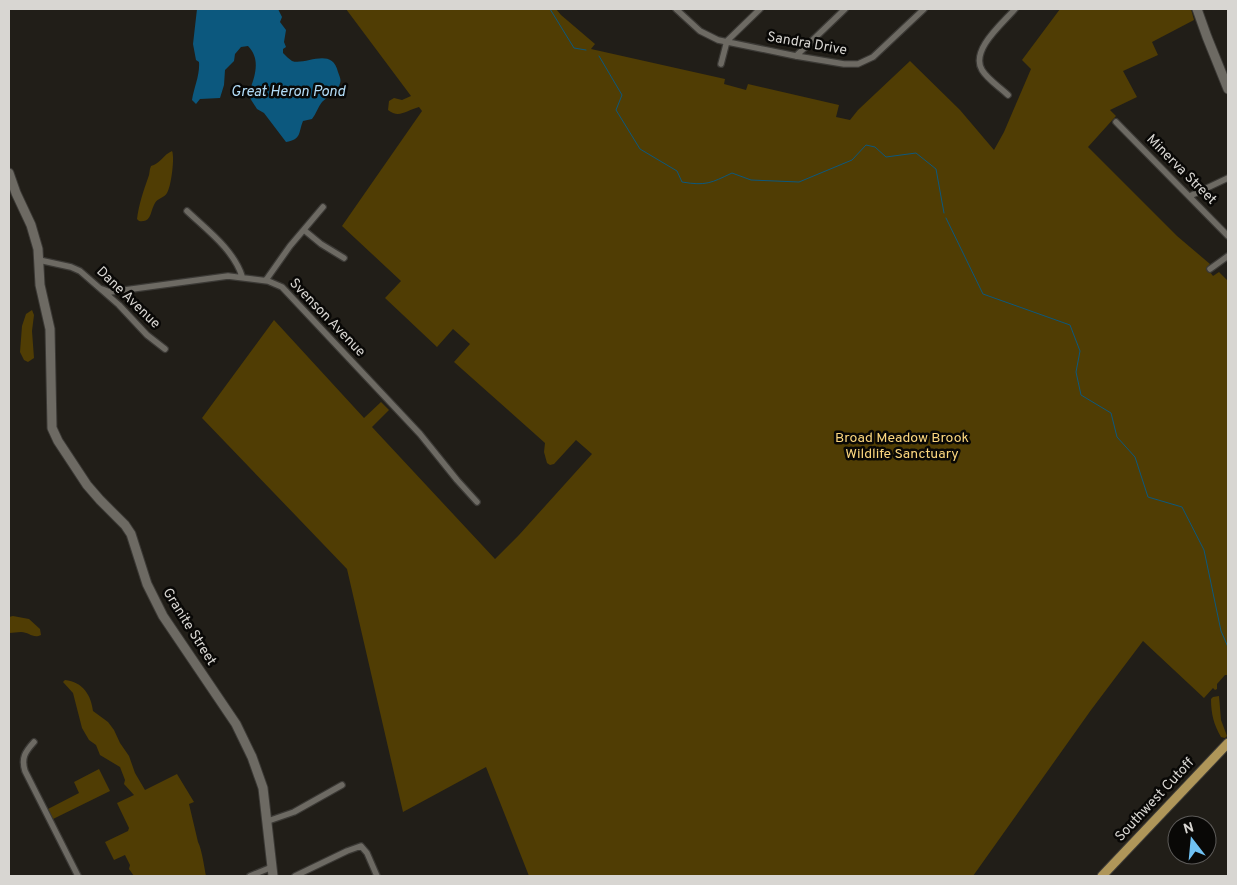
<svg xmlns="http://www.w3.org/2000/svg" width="1237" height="885" font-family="Overpass,sans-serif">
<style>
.green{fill:#503d04}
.water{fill:#0c587e}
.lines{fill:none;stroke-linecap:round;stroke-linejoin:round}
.stream{stroke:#0c587e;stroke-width:1}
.street-casing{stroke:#3b3935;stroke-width:8}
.secondary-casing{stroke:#3b3935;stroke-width:11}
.primary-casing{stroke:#3b3935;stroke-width:11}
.street{stroke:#6d6a63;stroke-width:5.5}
.secondary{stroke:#6d6a63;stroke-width:9}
.primary{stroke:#af9659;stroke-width:9}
.labels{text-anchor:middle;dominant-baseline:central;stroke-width:5;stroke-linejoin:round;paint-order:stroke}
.street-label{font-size:14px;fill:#d8d6d2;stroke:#090806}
.park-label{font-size:14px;fill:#fcd77f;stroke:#090806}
.water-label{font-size:15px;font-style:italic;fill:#b3ddf8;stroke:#090806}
</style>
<rect width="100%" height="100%" fill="#211e18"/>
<path class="green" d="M346,9H556L561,15L595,44L591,49L725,79L724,84L746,90L748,84L839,105L836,117L850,120L858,110L910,61L960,110L994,150L1004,132L1031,69L1022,60L1060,9H1191L1194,20L1152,42L1158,55L1123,71L1137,97L1110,110L1116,116L1088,147L1177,236L1210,264L1207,268L1213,276L1219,272L1228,281V675H1225L1217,684V689L1215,690L1213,688L1204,698L1143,641L1091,710L973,876H529L486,767L403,812L347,569L202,418L274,320L364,418L381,402L389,410L372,427L495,559L519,535L592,454L576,440L554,464L550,465L547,463L544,452L545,443L454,362L470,344L453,329L437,347L385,298L401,281L342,226L422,111L419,107C407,110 399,119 388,110L389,101L394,98L402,100L411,96Z
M172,151C175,157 171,188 167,193C164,198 158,198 155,203C150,211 152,223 139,221L137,219C139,204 143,192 148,178C150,174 149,170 151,166C161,163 163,155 172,151Z
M32,310L34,315L32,331L34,358L28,362L24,360L20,352L22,326L26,314Z
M13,616L29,619L40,629L41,635C33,639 29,632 21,632C16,632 14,633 9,633V617Z
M65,680C83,682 91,695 93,711L108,722L114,730L120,743L129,756L135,773L145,790L177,774L194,802L189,804L198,842C202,850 204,866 206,876H134L129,869L130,865L125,855L114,860L105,842L128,831L129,828L117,803L134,795L124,784L125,780L120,767L100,755L96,745L89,740L82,728L73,693L63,682Z
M1219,696L1221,720L1227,736L1225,738L1221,737C1214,725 1211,714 1211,699L1213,697Z
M99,769L110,791L53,819L48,809L79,793L74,782Z"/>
<path class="water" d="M197,9H278L282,17L280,22L286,30L284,42L286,47L283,49V53C286,56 289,59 292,61C305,66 332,46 338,72C340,78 342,80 339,86C335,93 327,97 322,102C318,107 316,114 312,119L303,121C298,133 302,139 286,142L264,113L257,109L248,95C254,79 262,60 248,46L241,47L235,54L234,61L225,70L224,85L220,98L200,99L196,104L192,100C194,87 200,75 199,62L196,60L193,44Z"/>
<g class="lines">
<path class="stream" d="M550,9L574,48L586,50
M599,56L622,95L616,110L640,149L677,171L682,182C706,186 711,183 732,173L751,180L799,182L852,160L866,145L875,147L886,157L916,153L936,169L944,213
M946,218L983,294L1070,325L1080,351L1076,372L1081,395L1111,413L1117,437L1135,457L1148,497L1182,507L1204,550L1221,631L1228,647"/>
<defs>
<path id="street" d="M676,9L700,31L718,40L796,56L844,64H858L873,57L924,9
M796,56L845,9
M721,64L727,41L760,9
M1008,95C1000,87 988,80 982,70C970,50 1003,23 1015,9
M1116,122L1228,236
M1190,196L1228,178
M187,211C207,230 233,249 242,276
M304,230L321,244L344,258
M39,260L71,267L80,271L119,305L147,335L165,349
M1210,269L1228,256
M266,280L290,246L323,207
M102,289L110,292L228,276L268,281L282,287L420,434L457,480L477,502
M34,742C25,752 21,758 25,771L78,876
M268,821L294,812L342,785
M250,876L272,867
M295,876L347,851L361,846L367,853L377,876"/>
<path id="secondary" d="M1197,9L1207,37L1228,89
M9,173L16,193L31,225L38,249L40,285L50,329L52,428L58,441L87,485L100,500L125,525L131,534L147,584L163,616L236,724L252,757L263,788L273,876"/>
<path id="primary" d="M1102,876L1228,743"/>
</defs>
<use href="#street" class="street-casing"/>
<use href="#secondary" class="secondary-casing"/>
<use href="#primary" class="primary-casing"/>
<use href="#street" class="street"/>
<use href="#secondary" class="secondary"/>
<use href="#primary" class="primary"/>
</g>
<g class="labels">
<g class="street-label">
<text transform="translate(807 44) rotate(10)">Sandra Drive</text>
<text transform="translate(1181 170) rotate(45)">Minerva Street</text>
<text transform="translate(128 298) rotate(44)">Dane Avenue</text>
<text transform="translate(327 318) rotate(46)">Svenson Avenue</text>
<text transform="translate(189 627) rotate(58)">Granite Street</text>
<text transform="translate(1155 800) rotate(-47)">Southwest Cutoff</text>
</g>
<g class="park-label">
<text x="902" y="438">Broad Meadow Brook<tspan x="902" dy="16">Wildlife Sanctuary</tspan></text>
</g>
<g class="water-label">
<text x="288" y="92">Great Heron Pond</text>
</g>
</g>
<rect width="1237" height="885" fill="none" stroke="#d8d6d2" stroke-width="20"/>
<g transform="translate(1192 840) rotate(344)"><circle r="24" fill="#090806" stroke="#5c5a58"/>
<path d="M0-4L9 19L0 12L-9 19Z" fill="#70c2f4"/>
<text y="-8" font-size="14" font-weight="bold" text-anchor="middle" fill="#d8d6d2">N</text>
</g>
</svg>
